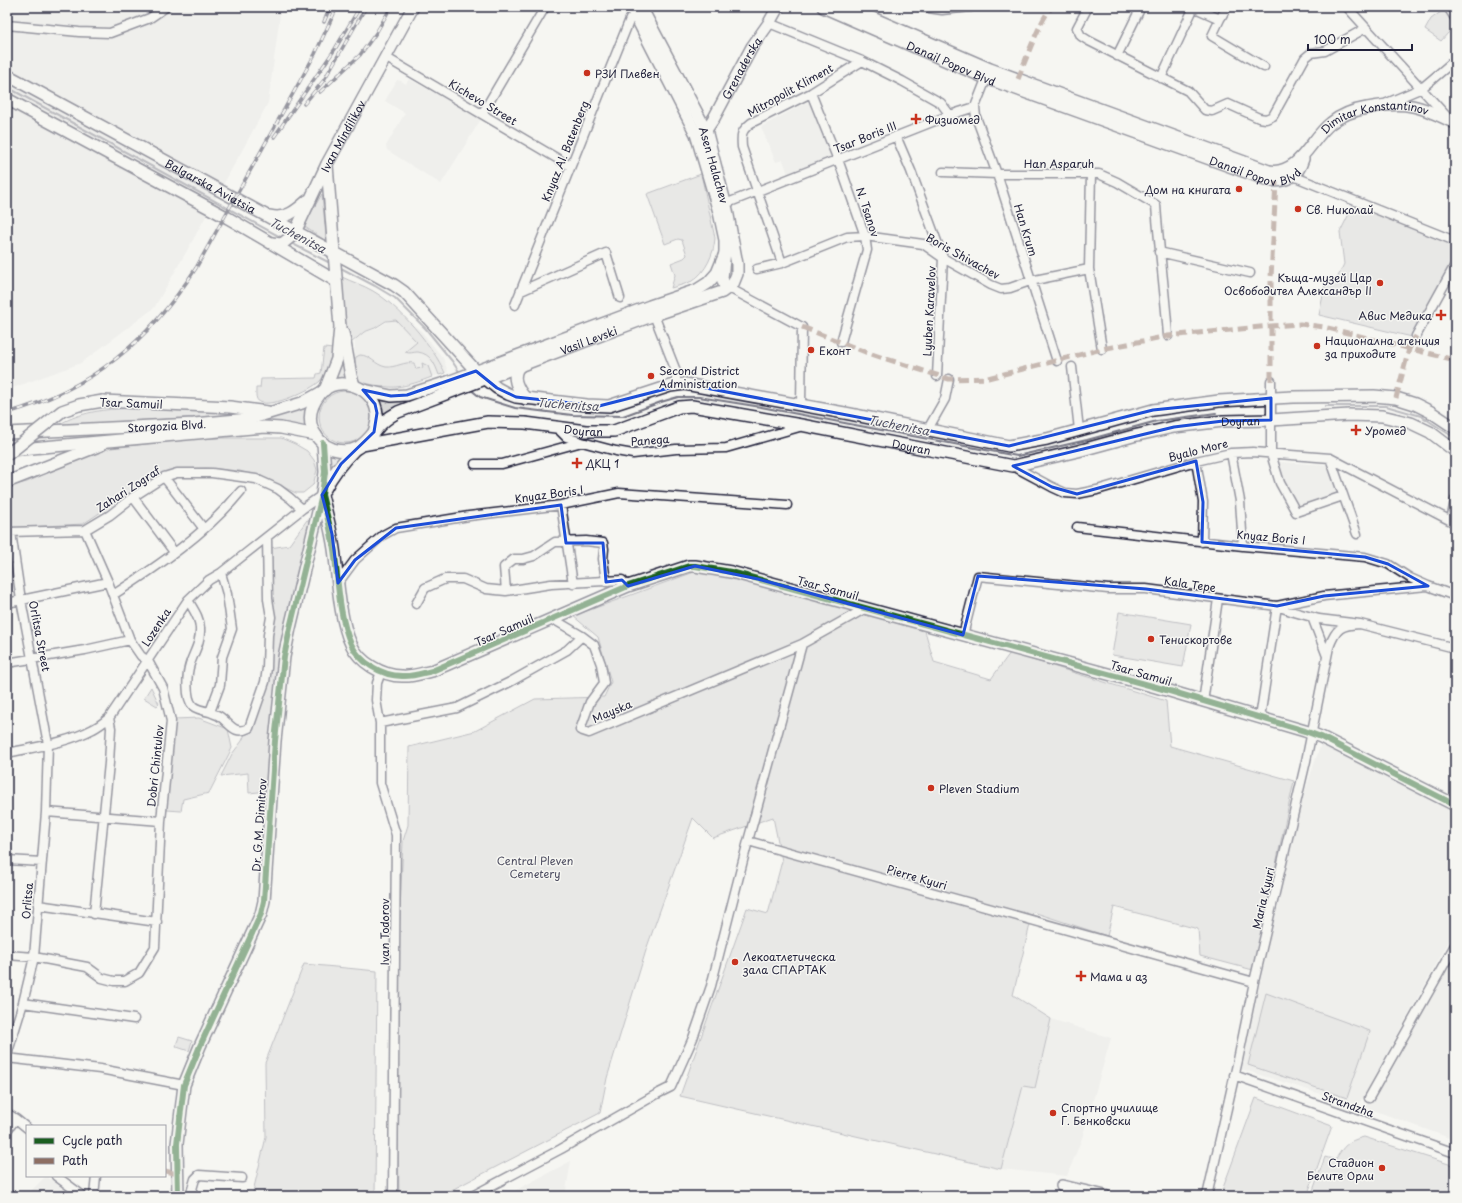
<svg xmlns="http://www.w3.org/2000/svg" width="1462" height="1203" font-family="'Playpen Sans',sans-serif">
<style>
.built{fill:#e6e6e4}
.green{fill:#d7d7d7;stroke:#7c7c89}
.lines{fill:none;stroke-linecap:round;stroke-linejoin:round}
.stream{stroke:#757583;stroke-width:2}
.street-casing{stroke:#22223b;stroke-width:11}
.secondary-casing{stroke:#22223b;stroke-width:14}
.street{stroke:#f6f6f2;stroke-width:8}
.secondary{stroke:#f6f6f2;stroke-width:11}
.rail-casing{stroke:#22223b;stroke-width:3.5}
.rail{stroke:#f6f6f2;stroke-width:2;stroke-dasharray:6;stroke-linecap:butt}
.secondary-bridge-casing{stroke:#22223b;stroke-width:14;stroke-linecap:butt}
.secondary-bridge{stroke:#f6f6f2;stroke-width:11}
.quiet{stroke:#8d6e63;stroke-width:5;stroke-dasharray:10 5;stroke-linecap:butt}
.cycleway-casing{stroke:#f6f6f2;stroke-width:8}
.cycleway{stroke:#1b5e20;stroke-width:6}
.marked{fill:none;stroke:#1d4ed8;stroke-width:3;stroke-linejoin:round}
.poi-dot{fill:#c8321e;stroke:#f6f6f2;stroke-width:1.5}
.labels{text-anchor:middle;dominant-baseline:central;stroke-width:3;stroke-linejoin:round;paint-order:stroke}
.street-label{font-size:11px;fill:#22223b;stroke:#f6f6f2}
.poi-label{font-size:11px;fill:#22223b;stroke:#f6f6f2;text-anchor:start}
.park-label{font-size:11px;fill:#4f4f62;stroke:#f6f6f2}
.water-label{font-size:12px;font-style:italic;fill:#535365;stroke:#f6f6f2}
</style>
<rect width="100%" height="100%" fill="#f6f6f2"/>
<filter id="ink" filterUnits="userSpaceOnUse"><feTurbulence type="fractalNoise" baseFrequency=".025" numOctaves="2"/><feDisplacementMap in="SourceGraphic" scale="8" xChannelSelector="R" yChannelSelector="G"/><feConvolveMatrix kernelMatrix="1 2 1 2 8 2 1 2 1" color-interpolation-filters="sRGB"/></filter>
<g filter="url(#ink)">
<path class="built" d="M7,7H281L268,103L189,247L154,308L81,363L7,390Z
M409,79L481,119L441,184L387,150L386,146L405,113L385,101L397,80L401,81L406,84Z
M811,100L833,158L788,174L783,160L776,162L761,127Z
M403,316L421,331L443,358L448,372L397,388L376,386L359,381L357,378L354,362L355,340L365,332L376,329L392,319Z
M1277,462L1328,465L1337,494L1297,509L1284,486Z
M1322,741L1455,807V930L1358,1106L1242,1069L1292,830Z
M1455,942V1140L1365,1107L1441,965Z
M1051,1019L1111,1038L1082,1138L1067,1176L1001,1169L1023,1086L1035,1087Z
M571,1161L565,1196H505Z
M46,1176L72,1196H26Z"/>
<path class="green" d="M1445,9L1455,25V29L1448,33L1441,41L1425,30L1431,19Z
M701,174L715,238C714,254 706,272 692,281C686,284 678,286 671,288L675,275L671,263L684,258L687,255L682,240L678,239L665,244L647,194Z
M322,194L326,236V241L305,227L308,218Z
M1357,206H1365L1455,239L1454,260L1412,337L1319,315L1326,280L1335,283L1344,264L1340,232L1350,212Z
M342,277C352,282 363,285 373,291C399,306 433,346 445,373L439,375C435,364 431,354 418,352C413,352 410,354 405,352L417,342L396,320L386,321L375,328L364,332L351,343L345,319Z
M324,348L333,349C331,359 327,373 320,381C311,390 272,408 260,402C255,400 256,393 256,388H260L261,379L316,378L317,374L321,373Z
M342,355L347,377L334,379Z
M360,355C370,355 375,365 386,367C395,368 405,361 414,363L416,369L423,368L422,363L428,366L432,377C421,381 408,386 396,387C390,388 364,384 360,381C354,376 354,363 356,357Z
M459,380C434,392 405,400 382,414L378,400C404,407 435,389 459,380Z
M319 417a26 26 0 1 1 52 0a26 26 0 1 1-52 0Z
M308,405L309,433L233,426L130,433V431Z
M182,409L239,413L238,415L58,425C95,403 141,409 182,409Z
M198,438H281L295,444L307,451L314,460L317,470L313,485L303,493H296L271,481L240,471L206,468L177,469L156,475L83,524L7,528V487L27,482L81,458L111,448Z
M327,451L346,457L328,478Z
M307,520L313,523L296,591L268,791L249,793L248,773L221,776L232,754L242,741L263,692L268,675L270,548L289,545Z
M697,571C774,587 850,609 925,631L934,662L991,679L1010,653L1166,701L1170,746L1294,781L1253,970L1200,956L1198,929L1114,907L1107,936L1033,912L1013,995L1051,1019L1035,1088L1023,1086L1001,1169L680,1096L747,908L768,914L782,861L773,817L713,838L693,818L647,947L607,1078L600,1113L440,1196H399L396,1007L403,841L408,825L409,747L475,731L535,699L604,697L611,682L598,637L573,616Z
M1119,612L1191,624L1183,667L1112,655Z
M151,687L159,704L157,706L144,698Z
M199,718L228,729L232,748L209,793L183,799L181,811L167,810L166,805L174,719Z
M304,964L377,971L375,1196H252L266,1137L265,1063Z
M1266,993L1370,1031L1347,1098L1248,1065Z
M179,1037L192,1041L189,1051L177,1047L176,1045Z
M1256,1098L1332,1126L1307,1196H1220Z
M1364,1137L1455,1166V1196H1311L1325,1157L1335,1160C1344,1146 1347,1141 1364,1137Z"/>
<g class="lines">
<path class="stream" d="M7,87L284,239
M289,242L332,264
M339,267L375,286L395,298L426,329L452,361L460,373
M470,389L480,397L515,408L572,415L623,416L661,402L678,397H699L761,407L1017,456L1087,440L1157,421L1216,413
M1325,406H1386L1421,416L1455,438"/>
<defs>
<path id="street" d="M921,7L942,10L971,7
M1088,7L1077,28L1081,36L1089,41L1188,91L1205,110L1212,111L1228,104L1259,118L1266,119L1273,116L1305,58L1311,53L1325,51L1366,28
M1193,7L1220,19L1212,36L1264,67
M1347,7L1449,119
M1448,7L1455,18
M1220,19L1227,7
M769,23L862,61L902,81L941,103L950,115
M7,25L79,32L110,33L150,18L166,7
M1117,56L1141,7
M385,57L570,166
M1161,78L1194,7
M811,93L840,165L865,236L867,250L841,342
M1387,103L1422,88L1455,60
M975,107L976,117L997,174L1057,361
M482,114L545,7
M896,136L911,171L943,258L937,376
M943,172L997,174H1099L1117,182L1156,205C1159,249 1165,292 1168,336
M1292,172L1293,176L1455,241
M1091,173L1089,269L1102,349
M725,204L950,115L975,107L988,74
M1159,252L1250,273
M782,263L742,147C741,134 741,131 751,123L811,93L862,61
M757,269L782,263L847,237L865,236L923,244L943,258L991,285L1001,289L1010,288L1030,281L1089,269
M729,288L802,327L801,406
M521,291L606,253L620,298
M515,305L630,19L638,13
M652,310L676,371V385
M1416,336L1455,265
M1072,367L1079,430
M1271,381V454L1280,483L1296,512L1343,496
M555,426L566,437L582,442
M928,429L945,399L949,379
M1231,453L1240,501L1243,546
M1330,458L1357,534
M1196,461L1203,502L1202,542
M475,464H502L582,442L616,451L633,454L676,449L726,448L803,426
M1013,466L1052,487L1065,493L1077,494L1097,490L1196,461L1231,453L1253,452L1330,458L1455,523
M164,477L204,529
M133,497L174,552
M561,505L573,584
M1451,521L1455,500
M1077,527L1243,546L1365,557L1388,564L1410,578L1428,586L1455,596
M8,532L85,530L110,515L133,497L164,477L177,473H212L256,479L278,489L290,498L302,509
M221,573L227,594L232,629L222,657L220,685L210,712C213,714 216,714 219,716C230,723 234,736 249,728L265,682L267,668L268,635L271,617L268,599L267,537
M338,583L355,560L383,535L396,528L469,516L561,505L619,493L787,505
M506,591L504,567L514,559H523L534,556L555,542L586,541L603,543L604,549L603,559L606,582
M113,595C158,566 207,533 241,491
M188,600C193,609 200,618 200,628C201,642 194,652 190,664C187,673 185,698 193,706C196,709 205,711 210,712
M7,603L108,582
M416,604L425,588L445,579H463L486,589L506,591L551,584L622,580L628,586
M1312,617L1327,656
M553,619L582,636
M963,635L978,576L1108,589H1146L1277,606L1294,612L1319,619L1360,624L1455,648
M7,663L85,650L130,640
M381,672L377,683L376,700L380,723V783L396,835L393,1196
M1203,702L1218,599
M1260,718L1277,606L1324,596L1427,586
M380,723L457,708L510,682L567,650L582,636L594,645L601,664L604,683L590,702L580,730L589,733L802,644L866,608
M7,753C35,747 67,743 93,729C99,726 104,722 109,718L188,600L209,580L221,573L302,509L322,495
M46,812L161,821
M748,841L1254,982
M7,860L42,862
M38,905L157,922
M94,914L109,763L111,728L109,718
M7,955L34,957L87,967L102,978L114,981H125L139,973L155,947L161,821L171,721L163,688L148,661L141,656L130,640L108,582L85,530
M23,1003L134,1019
M7,1055L23,1003L34,957L46,812L48,744L21,600L11,532
M7,1058L100,1069L184,1085
M1234,1075L1455,1153
M1369,1098L1455,945
M7,1113L16,1119
M7,1130L16,1119L27,1128
M56,1176L83,1196
M94,1196L96,1176
M190,1196L195,1179L199,1175L242,1178
M472,1196L561,1149L657,1094L671,1087L693,1038L711,986L748,841L802,644
M1207,1196L1238,1060L1254,982L1306,761L1329,647C1336,628 1341,625 1360,624"/>
<g id="secondary">
<path d="M631,7L696,134L719,212L725,240V251L722,278L724,284L729,288"/>
<path id="s1" d="M823,7L986,78L1268,180C1286,183 1298,176 1303,159"/>
<path id="s2" d="M847,7L990,69L1269,171C1299,176 1311,138 1331,123C1341,115 1355,110 1367,108C1406,100 1421,106 1455,123"/>
<path id="s3" d="M7,75L394,285L404,292L476,371L497,388L508,394L516,397L587,405L609,406L670,386L685,384L850,414L1009,446L1047,439L1153,410L1219,401L1293,397L1374,396L1396,398L1415,404L1431,412L1455,428"/>
<path d="M7,99L228,218L336,281"/>
<path id="s4" d="M700,132L706,130L714,118L752,47L769,23L778,7"/>
<path d="M270,216C285,220 296,211 307,201"/>
<path id="s5" d="M271,243L282,244L293,235L297,228L327,164L413,7"/>
<path d="M343,333L344,337L351,376L354,385"/>
<path d="M521,365C509,375 518,390 526,399"/>
<path d="M325,390L337,359L340,327L327,165"/>
<path d="M364,390L391,396L407,395L448,382L650,306L697,290L708,283L717,273L724,256"/>
<path d="M103,401L230,407L268,412"/>
<path id="s6" d="M374,432C376,426 378,420 377,414C375,387 338,373 320,394C312,404 308,416 312,428C316,438 324,446 333,449C354,455 363,446 375,431C381,423 389,417 398,412L654,315L722,292L733,284L737,274V264L727,210L706,130L641,7"/>
<path id="s7" d="M7,433L194,424L249,419L302,403L320,393"/>
<path id="s8" d="M362,445L488,422L525,423L586,431H614L679,407L692,406L801,425L1013,466L1078,451L1133,436L1174,427L1223,421L1271,420L1349,415L1382,416L1411,423L1430,432L1455,451"/>
<path d="M10,450L264,427L281,428L316,435"/>
<path d="M7,482L101,445"/>
<path d="M325,489C333,473 343,461 355,449"/>
<path d="M322,495C327,516 333,536 335,557C338,583 340,621 351,644C359,662 382,676 402,676C412,677 423,673 432,671L628,586L689,566H695L731,572L835,600L1156,687L1305,731L1321,737L1455,805"/>
<path d="M1062,1186L1105,1196"/>
<path d="M178,1196L177,1144L184,1085L200,1046L261,914L264,901L275,741L284,657L290,628L322,495L325,472L323,443"/>
</g>
</defs>
<use href="#street" class="street-casing"/>
<use href="#secondary" class="secondary-casing"/>
<use href="#street" class="street"/>
<use href="#secondary" class="secondary"/>
<defs>
<path id="rail" d="M324,22L330,7
M320,92L360,55L376,33L391,7
M304,104L324,80L366,7
M274,137L335,49L360,7
M7,413C92,389 149,341 196,268L315,54L337,7"/>
</defs>
<use href="#rail" class="rail-casing"/>
<use href="#rail" class="rail"/>
<defs>
<path id="secondary-bridge" d="M7,455L62,411L79,405L103,401"/>
</defs>
<use href="#secondary-bridge" class="secondary-bridge-casing"/>
<use href="#secondary-bridge" class="secondary-bridge"/>
<path class="quiet" d="M1018,79C1025,62 1040,19 1052,7
M802,327L868,353L949,379L988,378L1102,349L1168,336L1271,326L1300,324L1324,327L1455,360
M1271,381V278L1276,182
M1396,398L1409,349L1416,336
M165,1171L177,1174"/>
<defs>
<path id="cycleway" d="M322,495C327,516 333,536 335,557C338,583 340,621 351,644C359,662 382,676 402,676C412,677 423,673 432,671L628,586L689,566H695L731,572L835,600L1156,687L1305,731L1321,737L1455,805
M178,1196L177,1144L184,1085L200,1046L261,914L264,901L275,741L284,657L290,628L322,495L325,472L323,443"/>
</defs>
<use href="#cycleway" class="cycleway-casing"/>
<use href="#cycleway" class="cycleway"/>
</g>
</g>
<path d="M0 0H1462V1203H0ZM476,371L497,388L516,397L599,406L685,384L1009,446L1153,410L1271,398V420L1223,421L1174,427L1013,466L1052,487L1077,494L1196,461L1203,502L1202,542L1365,557L1388,564L1428,586L1324,596L1277,606L1146,589L978,576L963,635L758,579L695,566L628,586L622,580L606,582L603,543H566L561,505L396,528L355,560L338,583L332,534L322,495L341,464L374,432L377,413L375,404L363,390L391,396L407,395Z" fill="#f6f6f2" fill-opacity=".55" fill-rule="evenodd"/>
<path class="marked" d="M476,371L497,388L516,397L599,406L685,384L1009,446L1153,410L1271,398V420L1223,421L1174,427L1013,466L1052,487L1077,494L1196,461L1203,502L1202,542L1365,557L1388,564L1428,586L1324,596L1277,606L1146,589L978,576L963,635L758,579L695,566L628,586L622,580L606,582L603,543H566L561,505L396,528L355,560L338,583L332,534L322,495L341,464L374,432L377,413L375,404L363,390L391,396L407,395Z"/>
<g class="poi-dot">
<circle cx="587" cy="73" r="4"/>
<path d="M914 113h4v4h4v4h-4v4h-4v-4h-4v-4h4z"/>
<circle cx="1239" cy="189" r="4"/>
<circle cx="1298" cy="209" r="4"/>
<circle cx="1380" cy="283" r="4"/>
<path d="M1439 309h4v4h4v4h-4v4h-4v-4h-4v-4h4z"/>
<circle cx="1317" cy="346" r="4"/>
<circle cx="811" cy="350" r="4"/>
<circle cx="651" cy="376" r="4"/>
<path d="M1354 424h4v4h4v4h-4v4h-4v-4h-4v-4h4z"/>
<path d="M575 457h4v4h4v4h-4v4h-4v-4h-4v-4h4z"/>
<circle cx="1151" cy="639" r="4"/>
<circle cx="931" cy="788" r="4"/>
<circle cx="735" cy="962" r="4"/>
<path d="M1079 970h4v4h4v4h-4v4h-4v-4h-4v-4h4z"/>
<circle cx="1053" cy="1113" r="4"/>
<circle cx="1382" cy="1168" r="4"/>
</g>
<g class="labels">
<g class="street-label">
<text stroke="none"><textPath href="#s1" startOffset="140">Danail Popov Blvd</textPath></text>
<text stroke="none"><textPath href="#s4" startOffset="78">Grenaderska</textPath></text>
<text transform="translate(790 90) rotate(-29)">Mitropolit Kliment</text>
<text transform="translate(483 102) rotate(31)">Kichevo Street</text>
<text stroke="none"><textPath href="#s2" startOffset="580">Dimitar Konstantinov</textPath></text>
<text stroke="none"><textPath href="#s5" startOffset="136">Ivan Mindilikov</textPath></text>
<text transform="translate(865 137) rotate(-22)">Tsar Boris III</text>
<text transform="translate(565 151) rotate(-68)">Knyaz Al. Batenberg</text>
<text stroke="none"><textPath href="#s1" startOffset="464">Danail Popov Blvd</textPath></text>
<text x="1059" y="163">Han Asparuh</text>
<text transform="translate(714 165) rotate(74)">Asen Halachev</text>
<text stroke="none"><textPath href="#s3" startOffset="232">Balgarska Aviatsia</textPath></text>
<text transform="translate(868 212) rotate(72)">N. Tsanov</text>
<text transform="translate(1026 230) rotate(73)">Han Krum</text>
<text transform="translate(963 256) rotate(29)">Boris Shivachev</text>
<text transform="translate(929 311) rotate(-87)">Lyuben Karavelov</text>
<text stroke="none"><textPath href="#s6" startOffset="444">Vasil Levski</textPath></text>
<text transform="translate(131 403) rotate(2)">Tsar Samuil</text>
<text stroke="none"><textPath href="#s8" startOffset="896">Doyran</textPath></text>
<text stroke="none"><textPath href="#s7" startOffset="160">Storgozia Blvd.</textPath></text>
<text stroke="none"><textPath href="#s8" startOffset="224">Doyran</textPath></text>
<text transform="translate(650 440) rotate(-4)">Panega</text>
<text stroke="none"><textPath href="#s8" startOffset="560">Doyran</textPath></text>
<text transform="translate(1198 450) rotate(-14)">Byalo More</text>
<text transform="translate(128 489) rotate(-33)">Zahari Zograf</text>
<text transform="translate(549 494) rotate(-8)">Knyaz Boris I</text>
<text transform="translate(1271 537) rotate(5)">Knyaz Boris I</text>
<text transform="translate(1190 584) rotate(8)">Kala Tepe</text>
<text transform="translate(828 588) rotate(15)">Tsar Samuil</text>
<text transform="translate(156 627) rotate(-57)">Lozenka</text>
<text transform="translate(504 630) rotate(-24)">Tsar Samuil</text>
<text transform="translate(40 636) rotate(79)">Orlitsa Street</text>
<text transform="translate(1141 673) rotate(16)">Tsar Samuil</text>
<text transform="translate(612 711) rotate(-23)">Mayska</text>
<text transform="translate(155 766) rotate(-84)">Dobri Chintulov</text>
<text transform="translate(259 825) rotate(-86)">Dr. G.M. Dimitrov</text>
<text transform="translate(917 877) rotate(16)">Pierre Kyuri</text>
<text transform="translate(1263 898) rotate(-77)">Maria Kyuri</text>
<text transform="translate(27 901) rotate(-85)">Orlitsa</text>
<text transform="translate(384 932) rotate(-90)">Ivan Todorov</text>
<text transform="translate(1348 1104) rotate(20)">Strandzha</text>
</g>
<g class="poi-label">
<text x="595" y="73">РЗИ Плевен</text>
<text x="925" y="119">Физиомед</text>
<text x="1231" y="189" text-anchor="end">Дом на книгата</text>
<text x="1306" y="209">Св. Николай</text>
<text x="1372" y="277" text-anchor="end">Къща-музей Цар<tspan x="1372" dy="13">Освободител Александър II</tspan></text>
<text x="1432" y="315" text-anchor="end">Авис Медика</text>
<text x="1325" y="340">Национална агенция<tspan x="1325" dy="13">за приходите</tspan></text>
<text x="819" y="350">Еконт</text>
<text x="659" y="370">Second District<tspan x="659" dy="13">Administration</tspan></text>
<text x="1365" y="430">Уромед</text>
<text x="586" y="463">ДКЦ 1</text>
<text x="1159" y="639">Тенискортове</text>
<text x="939" y="788">Pleven Stadium</text>
<text x="743" y="956">Лекоатлетическа<tspan x="743" dy="13">зала СПАРТАК</tspan></text>
<text x="1090" y="976">Мама и аз</text>
<text x="1061" y="1107">Спортно училище<tspan x="1061" dy="13">Г. Бенковски</tspan></text>
<text x="1374" y="1162" text-anchor="end">Стадион<tspan x="1374" dy="13">Белите Орли</tspan></text>
</g>
<g class="park-label">
<text x="535" y="860">Central Pleven<tspan x="535" dy="13">Cemetery</tspan></text>
</g>
<g class="water-label">
<text transform="translate(298 235) rotate(28)">Tuchenitsa</text>
<text transform="translate(568 404) rotate(4)">Tuchenitsa</text>
<text transform="translate(899 425) rotate(11)">Tuchenitsa</text>
</g>
</g>
<rect width="1462" height="1203" fill="none" stroke="#f6f6f2" stroke-width="24"/>
<rect x="12" y="12" width="1438" height="1179" fill="none" stroke="#22223b" stroke-width="1.5" filter="url(#ink)"/>
<rect x="26" y="1125" width="140" height="52" fill="#f6f6f2" stroke="#a1a1a9"/>
<rect x="34" y="1138" width="20" height="6" fill="#1b5e20" stroke="#a1a1a9"/>
<text x="62" y="1145" font-size="12" fill="#22223b">Cycle path</text>
<rect x="34" y="1158" width="20" height="6" fill="#8d6e63" stroke="#a1a1a9"/>
<text x="62" y="1165" font-size="12" fill="#22223b">Path</text>
<path d="M1308 44v6h104v-6" fill="none" stroke="#22223b" stroke-width="2"/>
<text x="1314" y="44" font-size="12" fill="#22223b" stroke="#f6f6f2" stroke-width="3" paint-order="stroke">100 m</text>
</svg>
